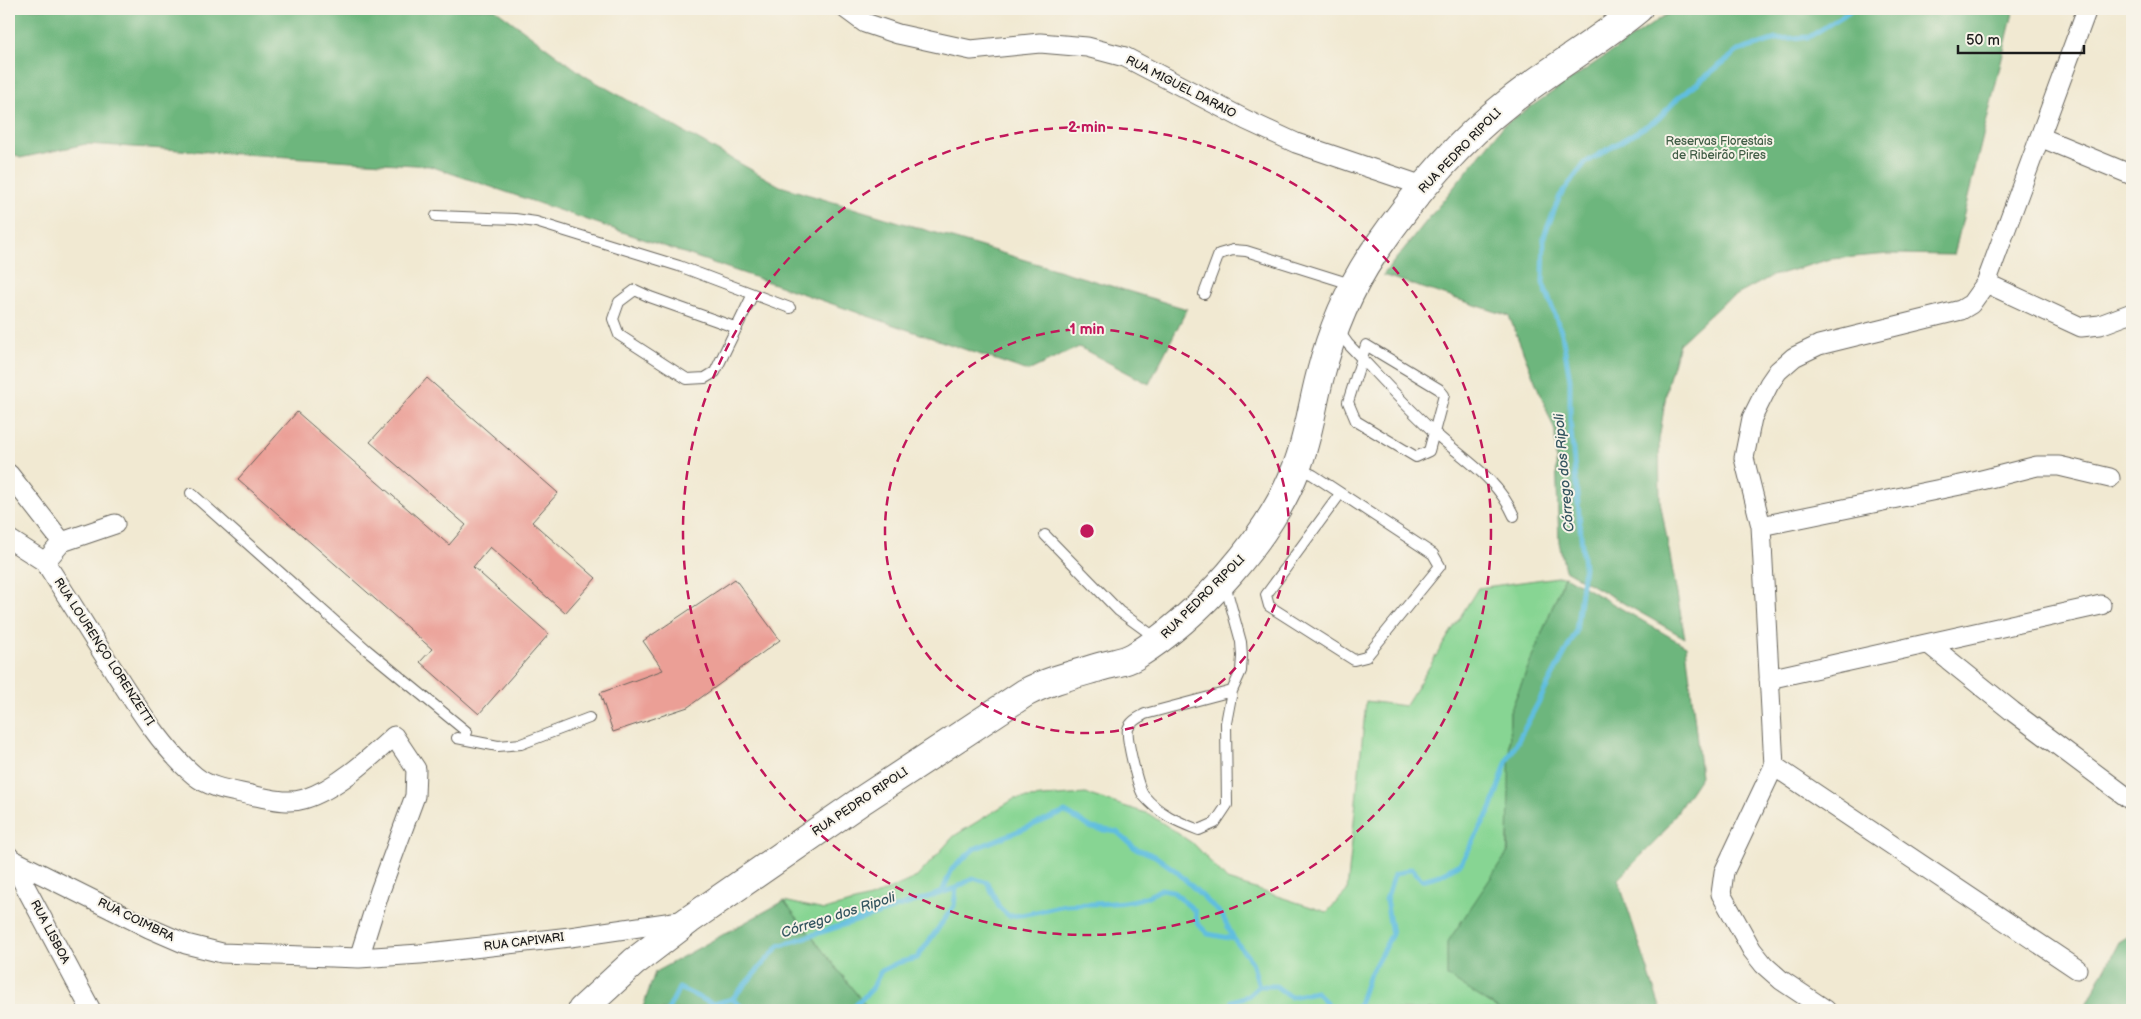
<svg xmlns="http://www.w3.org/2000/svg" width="2141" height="1019" font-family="'Balsamiq Sans',sans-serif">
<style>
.green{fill:#87d593;stroke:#527858}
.forest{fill:#6db67d;stroke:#44694c}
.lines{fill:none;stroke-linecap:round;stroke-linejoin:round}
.stream{stroke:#61bedf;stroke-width:5}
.building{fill:#eb9f96}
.lane-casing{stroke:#67645c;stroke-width:12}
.street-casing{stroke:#67645c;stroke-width:21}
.secondary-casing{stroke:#67645c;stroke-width:30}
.lane{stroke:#fff;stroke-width:10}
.street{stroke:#fff;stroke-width:19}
.secondary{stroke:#fff;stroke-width:28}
.ring{fill:none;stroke:#c2185b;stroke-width:2.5;stroke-dasharray:9 6}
.labels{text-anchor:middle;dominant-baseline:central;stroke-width:4;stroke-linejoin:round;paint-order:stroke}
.street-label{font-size:12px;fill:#1c1c1c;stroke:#f7f3e8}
.park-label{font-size:12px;fill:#415d46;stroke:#f7f3e8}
.water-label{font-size:14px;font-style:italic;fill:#345560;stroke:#f7f3e8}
.centre{fill:#c2185b;stroke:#f7f3e8;stroke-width:2.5}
.ring-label{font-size:15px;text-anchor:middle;font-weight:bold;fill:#c2185b;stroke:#f7f3e8;stroke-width:4;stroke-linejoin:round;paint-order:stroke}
</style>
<rect width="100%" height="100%" fill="#f7f3e8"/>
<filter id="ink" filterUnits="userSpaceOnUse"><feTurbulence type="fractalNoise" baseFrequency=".02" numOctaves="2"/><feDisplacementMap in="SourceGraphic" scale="10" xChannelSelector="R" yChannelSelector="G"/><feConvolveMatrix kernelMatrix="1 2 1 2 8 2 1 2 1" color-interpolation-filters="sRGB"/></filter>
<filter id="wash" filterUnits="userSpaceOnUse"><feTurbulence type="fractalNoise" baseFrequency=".0096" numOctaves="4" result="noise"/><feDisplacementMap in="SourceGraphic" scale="20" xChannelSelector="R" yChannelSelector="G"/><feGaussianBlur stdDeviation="1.12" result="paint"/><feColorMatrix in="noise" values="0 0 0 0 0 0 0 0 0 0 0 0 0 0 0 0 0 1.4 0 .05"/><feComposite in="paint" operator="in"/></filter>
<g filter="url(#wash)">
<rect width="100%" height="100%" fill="#f1e9d2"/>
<path class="green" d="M1565,576L1510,712V794L1500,1010H869L784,901L824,910L870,898L917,877L954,836L1014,799L1086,794L1149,814L1195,845L1227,880L1327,912L1347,891L1366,701L1405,706L1478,588Z"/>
<path class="forest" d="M9,9H495L585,76L780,186L1187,309L1149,384L1079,347L1028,371L430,166L86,144L20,158L9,151Z
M1682,9H2014L1954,255L1889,254L1831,259L1772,276L1724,302L1679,344L1668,382L1659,440L1660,501L1685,638L1565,570L1559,542L1555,431L1509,316L1383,275L1504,125L1664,16Z
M1565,576L1686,646L1701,776L1661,836L1618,879L1661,1010H1500L1447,976V943L1508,852L1510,712Z
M784,901L869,1010H642L655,972Z
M2132,934V1010H2083L2119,942Z"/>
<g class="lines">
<path class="stream" d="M942,892L952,869L974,849L1065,812L1092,828L1117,832L1135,848L1155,856L1176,871L1222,915L1234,939
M732,999L746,1010
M668,1010L679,988L713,1004L732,999L779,946L956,888L973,878L988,883L999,907L1009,916C1029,916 1046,908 1066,905C1096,902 1135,908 1161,889L1172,891L1195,911L1197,923L1208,934L1234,939L1252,962L1259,986H1276L1290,997L1316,992L1334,1010
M840,1010L854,1007L872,989L881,971L897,963L917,958L954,906L956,888
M1233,1010L1232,1001L1248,996L1259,986
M1357,1010L1368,978L1392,934L1386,900L1394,875L1412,868L1422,880L1440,875L1461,863L1492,807L1506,763L1576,632L1584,567L1570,420V379L1562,334L1543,283L1544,236L1560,196L1585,163L1658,119L1677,99L1738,51L1776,39L1809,37L1854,9"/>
</g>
<g id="blocks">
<path class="building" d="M427,378L558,493L532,522L596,578L565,613L490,547L473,567L549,634L479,714L420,662L432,649L238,479L297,412L449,545L466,525L370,442Z
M735,579L780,640L688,707L613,732L600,693L663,670L643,641Z"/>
</g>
</g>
<g filter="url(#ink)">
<use href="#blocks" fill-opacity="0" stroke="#67645c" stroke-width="1"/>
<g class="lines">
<defs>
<path id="lane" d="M436,216L515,219L536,222L679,266L790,308
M1204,294L1219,254L1233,250L1246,251L1354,285
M737,328L650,297L635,290L619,302L613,319L619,335L687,379L705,378L715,372L753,294
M1338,330L1348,344C1377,374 1405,406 1436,434C1466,461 1497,478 1514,516
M1366,345L1439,389L1444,395L1429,451L1416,457L1356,421L1348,402Z
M1298,468L1313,475L1433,554L1440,566L1366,657L1354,660L1269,606L1266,595L1340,494
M191,493L367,650L467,732
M1045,535L1119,611L1156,638
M1225,584L1241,642L1242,656L1241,671L1232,691L1226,723L1227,805L1215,823L1199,830C1178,822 1159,814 1144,796C1138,789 1126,738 1128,729C1131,721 1138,718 1145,714L1232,691
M457,738L498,746L521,744L589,718"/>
<path id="street" d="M846,9L865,23L898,34L971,50L1040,43L1087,47L1125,57L1246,120L1296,143L1423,186
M2040,137L2132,175
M1986,283L2081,327L2100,325L2132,313
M9,474L62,542
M1761,526L1970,483L2037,466H2059L2110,478
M9,539L45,562L62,542L115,524
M45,562C69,599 92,637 116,674C137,707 165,751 195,776C211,789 235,791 255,796C271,799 288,804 304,799C336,789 369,759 394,736L416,769L415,796L380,891L359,958
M1930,645L2012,711L2132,801
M1769,679L2101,605
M1774,766L2077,969
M9,856L91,1010
M11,859L149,928L186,944L222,953L359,958L420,954L570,937L687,920
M1826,1010L1781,980L1764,965L1752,950L1721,894L1724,872L1774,766L1761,526L1744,458L1752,418L1769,384L1778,371L1794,357L1819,345L1961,310L1971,304L1986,283L2087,9"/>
<path id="secondary" d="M582,1010L634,962L689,920L864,799L1025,693C1050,680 1076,674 1103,666C1113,663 1126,662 1135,656C1198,617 1269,539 1296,469C1308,440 1312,406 1320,376C1331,333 1349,289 1374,252C1412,197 1456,143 1509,102C1550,69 1597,43 1638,9"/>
</defs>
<use href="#lane" class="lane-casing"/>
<use href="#street" class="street-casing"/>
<use href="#secondary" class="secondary-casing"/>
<use href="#lane" class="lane"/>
<use href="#street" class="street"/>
<use href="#secondary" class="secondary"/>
</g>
</g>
<g class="ring">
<circle cx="1087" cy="531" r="202"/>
<circle cx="1087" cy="531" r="404"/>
</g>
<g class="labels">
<g class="street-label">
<text transform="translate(1181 87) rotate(27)">RUA MIGUEL DARAIO</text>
<text transform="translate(1460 151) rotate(-46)">RUA PEDRO RIPOLI</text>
<text transform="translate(1203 597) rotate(-45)">RUA PEDRO RIPOLI</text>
<text transform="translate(104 652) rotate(57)">RUA LOURENÇO LORENZETTI</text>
<text transform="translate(860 802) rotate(-34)">RUA PEDRO RIPOLI</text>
<text transform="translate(136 920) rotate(26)">RUA COIMBRA</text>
<text transform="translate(50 932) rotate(62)">RUA LISBOA</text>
<text transform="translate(524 942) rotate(-7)">RUA CAPIVARI</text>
</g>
<g class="park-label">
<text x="1719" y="141">Reservas Florestais<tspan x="1719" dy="14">de Ribeirão Pires</tspan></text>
</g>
<g class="water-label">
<text transform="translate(1564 473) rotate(-95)">Córrego dos Ripoli</text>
<text transform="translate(838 915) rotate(-18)">Córrego dos Ripoli</text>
</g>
</g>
<circle cx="1087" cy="531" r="8" class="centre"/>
<g class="ring-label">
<text x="1087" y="132">2 min</text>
<text x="1087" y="334">1 min</text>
</g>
<rect width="2141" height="1019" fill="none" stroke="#f7f3e8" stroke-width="30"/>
<path d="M1958 45v8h126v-8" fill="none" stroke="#1c1c1c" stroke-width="2.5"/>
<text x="1966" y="45" font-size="15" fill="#1c1c1c" stroke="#f7f3e8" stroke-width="4" paint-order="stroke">50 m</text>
</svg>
